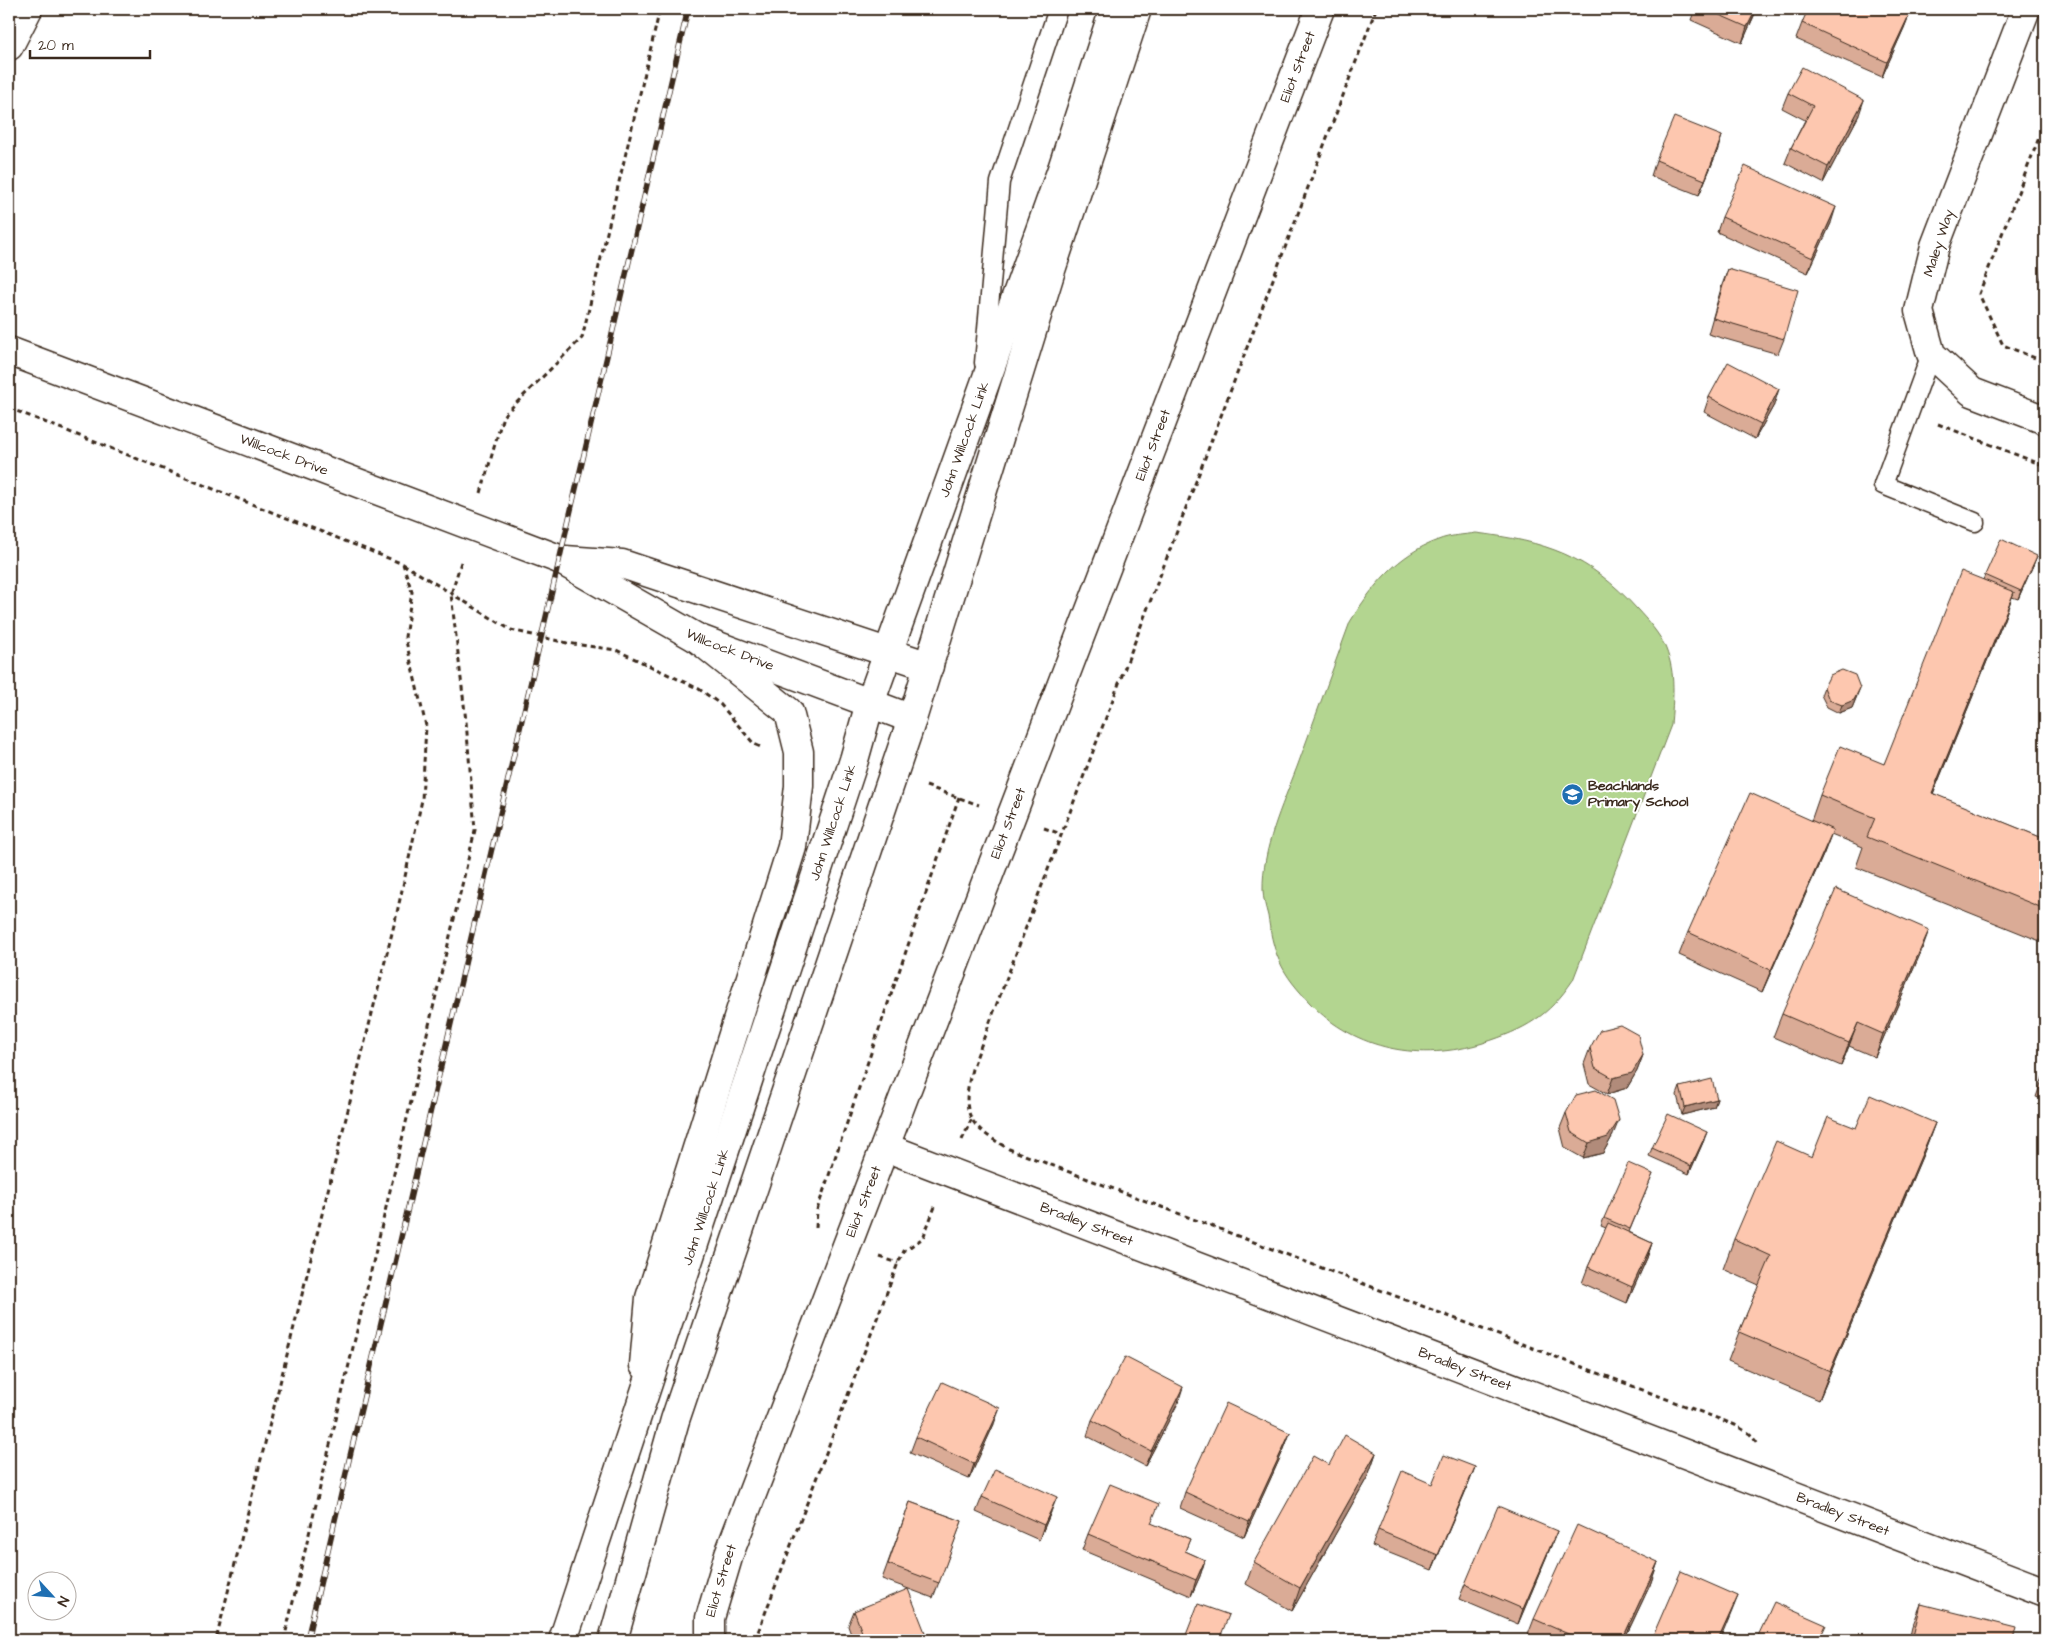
<svg xmlns="http://www.w3.org/2000/svg" width="2054" height="1649" font-family="'Architects Daughter',sans-serif">
<style>
.grass{fill:#b3d590;stroke:#778057}
.lines{fill:none;stroke-linecap:round;stroke-linejoin:round}
.lane-casing{stroke:#3b2a1e;stroke-width:21}
.street-casing{stroke:#3b2a1e;stroke-width:31}
.secondary-casing{stroke:#3b2a1e;stroke-width:31}
.primary-casing{stroke:#3b2a1e;stroke-width:31}
.path{stroke:#3b2a1e;stroke-width:3;stroke-dasharray:5 4;stroke-linecap:butt}
.lane{stroke:#fff;stroke-width:18}
.street{stroke:#fff;stroke-width:28}
.secondary{stroke:#fff;stroke-width:28}
.primary{stroke:#fff;stroke-width:28}
.rail-casing{stroke:#3b2a1e;stroke-width:5.5}
.rail{stroke:#fff;stroke-width:4;stroke-dasharray:11;stroke-linecap:butt}
.wall{fill:#daab96;stroke:#3b2a1e}
.shaded-wall{fill:#b18b7a;stroke:#3b2a1e}
.building{fill:#fdc7af;stroke:#3b2a1e}
.labels{text-anchor:middle;dominant-baseline:central;stroke-width:4;stroke-linejoin:round;paint-order:stroke}
.street-label{font-size:14px;fill:#3b2a1e;stroke:#fff}
.poi-label{font-size:14px;font-weight:bold;fill:#3b2a1e;stroke:#fff;text-anchor:start}
</style>
<rect width="100%" height="100%" fill="#fff"/>
<filter id="ink" filterUnits="userSpaceOnUse"><feTurbulence type="fractalNoise" baseFrequency=".02" numOctaves="2"/><feDisplacementMap in="SourceGraphic" scale="10" xChannelSelector="R" yChannelSelector="G"/><feConvolveMatrix kernelMatrix="1 2 1 2 8 2 1 2 1" color-interpolation-filters="sRGB"/></filter>
<g filter="url(#ink)">
<path class="grass" d="M1476,533C1545,541 1590,556 1637,609C1647,620 1661,635 1666,649C1676,674 1673,699 1671,725L1573,980C1548,1017 1526,1029 1483,1043C1421,1062 1356,1051 1310,1003C1298,990 1286,977 1279,960C1273,947 1270,930 1268,916C1266,908 1263,899 1263,890C1262,849 1282,806 1297,767C1315,719 1332,670 1350,622C1372,586 1398,554 1438,540C1450,535 1464,535 1476,533Z"/>
<g class="lines">
<defs>
<path id="lane" d="M1931,354L1883,485L1975,522
M984,363L1000,182L1058,9"/>
<g id="street">
<path d="M2026,9L1935,246L1919,311L1931,354L1972,392L2045,420"/>
<path d="M9,46L28,9"/>
<path id="s1" d="M885,1147L2045,1592"/>
</g>
<g id="secondary">
<path id="s2" d="M9,351L559,559L697,638L912,719"/>
<path d="M565,560L622,564L929,666"/>
<path id="s3" d="M710,1640V1618L729,1554L1320,9"/>
</g>
<g id="primary">
<path d="M644,1365L650,1298L792,847L799,786V752L789,712L697,638"/>
<path id="s4" d="M563,1640L854,760L870,703L1062,169L1114,9"/>
<path d="M613,1640L675,1420L912,719L1051,270L1137,9"/>
</g>
</defs>
<use href="#lane" class="lane-casing"/>
<use href="#street" class="street-casing"/>
<use href="#secondary" class="secondary-casing"/>
<use href="#primary" class="primary-casing"/>
<path class="path" d="M1376,9L972,1069C960,1115 969,1126 1009,1149L1735,1425L1750,1434L1758,1444
M2045,122L1979,294L2003,345L2045,362
M9,408L403,564L412,592L405,637L426,726L422,800L396,917L216,1640
M1938,424L2045,466
M481,493L503,416L582,338L660,9
M403,564L511,630L567,643L616,650L699,689L720,704L754,744L761,747
M926,786L979,805
M1044,828L1061,834
M962,1140L971,1120
M816,1228L817,1210L959,797
M880,1257L898,1263
M284,1640L475,830L466,721L451,594L462,559
M755,1640L898,1263L904,1251L923,1238L936,1204"/>
<use href="#lane" class="lane"/>
<use href="#street" class="street"/>
<use href="#secondary" class="secondary"/>
<use href="#primary" class="primary"/>
<defs>
<path id="rail" d="M307,1640L688,9"/>
</defs>
<use href="#rail" class="rail-casing"/>
<use href="#rail" class="rail"/>
</g>
<path class="wall" d="M1695,9H1757L1742,43L1691,20Z
M1910,13L1904,28L1882,77L1796,39L1802,23Z
M1788,93L1859,115L1823,183L1785,163L1791,148L1805,120L1782,108Z
M1717,152L1699,195L1651,176L1656,160Z
M1722,217L1831,223L1808,273L1717,232Z
M2045,247V280L2041,279Z
M1728,269L1784,339L1778,354L1708,334L1722,285Z
M1709,397L1774,405L1755,439L1704,412Z
M2034,563L2018,599L2012,597L2003,622L1933,794L2045,839V943L1856,867L1863,847L1831,834L1824,853L1762,992L1679,955L1688,932L1811,821L1820,795L1884,764L1983,580L1985,575Z
M1824,687L1857,696L1852,708L1839,713L1827,707L1821,695Z
M1921,952L1875,1057L1849,1046L1841,1066L1773,1037L1782,1014Z
M1590,1048L1643,1055L1637,1071L1627,1088L1607,1094L1589,1084L1584,1064Z
M2045,1072V1100L2036,1097Z
M1680,1087L1717,1099L1714,1107L1682,1115L1677,1095Z
M1566,1113L1613,1135L1603,1153L1583,1158L1565,1148L1560,1128Z
M1935,1123L1924,1152L1819,1400L1728,1361L1739,1332L1759,1285L1723,1269L1734,1239L1812,1157Z
M1704,1140L1689,1174L1649,1156L1652,1148Z
M1653,1174L1629,1232L1652,1243L1647,1258L1627,1303L1582,1283L1588,1267L1606,1228L1601,1226L1604,1218Z
M1178,1403L1145,1466L1087,1436L1092,1420Z
M994,1424L969,1479L910,1453L916,1437Z
M1290,1433L1284,1449L1244,1537L1180,1508L1185,1492Z
M1376,1453L1368,1476L1292,1611L1246,1584L1254,1562L1329,1465Z
M1475,1467L1469,1483L1432,1570L1372,1546L1378,1530L1432,1484Z
M982,1497L1051,1512L1039,1540L976,1512Z
M910,1502L962,1521L933,1598L882,1579Z
M1152,1524L1190,1539L1185,1551L1205,1560L1200,1576L1191,1596L1082,1550L1088,1534Z
M1557,1531L1551,1546L1518,1624L1459,1599L1465,1584Z
M1658,1562L1650,1585L1624,1640H1526L1534,1619Z
M1921,1604L2014,1640H1909L1912,1627Z
M854,1611L928,1640H853L848,1626Z"/>
<path class="shaded-wall" d="M1756,9H1757L1742,43L1747,27Z
M1910,13L1904,28L1882,77L1887,62Z
M1864,100L1859,115L1823,183L1828,167Z
M1722,136L1717,152L1699,195L1705,180Z
M1836,207L1831,223L1808,273L1813,258Z
M2045,266V280L2041,279Z
M1779,389L1774,405L1755,439L1761,424Z
M2037,556L2034,563L2018,599L2021,591Z
M2014,592L2003,622L1921,823L1932,793Z
M1860,688L1852,708L1839,713L1842,705Z
M1833,830L1824,853L1762,992L1771,970Z
M1929,930L1921,952L1875,1057L1883,1034Z
M1858,1023L1849,1046L1841,1066L1849,1043Z
M1643,1055L1637,1071L1627,1088L1607,1094L1613,1078Z
M1717,1099L1714,1107L1682,1115L1685,1107Z
M1619,1120L1613,1135L1603,1153L1583,1158L1589,1143Z
M1935,1123L1924,1152L1819,1400L1830,1371Z
M1707,1132L1704,1140L1689,1174L1691,1166Z
M1652,1243L1647,1258L1627,1303L1632,1287Z
M1183,1387L1178,1403L1145,1466L1151,1451Z
M1000,1408L994,1424L969,1479L974,1464Z
M1290,1433L1284,1449L1244,1537L1249,1522Z
M1376,1453L1368,1476L1292,1611L1300,1588Z
M1475,1467L1469,1483L1432,1570L1438,1555Z
M1057,1497L1051,1512L1039,1540L1044,1525Z
M1557,1531L1551,1546L1518,1624L1523,1609Z
M1205,1560L1200,1576L1191,1596L1196,1580Z
M1658,1562L1650,1585L1624,1640H1622Z
M1738,1596L1732,1611L1720,1640H1718Z"/>
<path class="building" d="M1706,9H1756L1747,27Z
M1808,9H1901L1910,13L1887,62L1802,23Z
M1802,67L1864,100L1828,167L1791,148L1813,106L1788,93Z
M1674,117L1722,136L1705,180L1656,160Z
M1745,166L1836,207L1813,258L1722,217Z
M1728,269L1798,290L1784,339L1713,318Z
M1728,362L1779,389L1761,424L1709,397Z
M2001,539L2037,556L2021,591L1985,575Z
M1961,571L2014,592L1932,793L2045,839V909L1867,837L1875,818L1820,795L1840,746L1884,764Z
M1842,670L1855,675L1860,688L1854,700L1842,705L1829,700L1824,687L1830,675Z
M1750,793L1833,830L1771,970L1688,932Z
M1836,889L1929,930L1883,1034L1858,1023L1849,1043L1782,1014Z
M1620,1025L1638,1035L1643,1055L1632,1073L1613,1078L1595,1068L1590,1048L1600,1030Z
M1712,1079L1717,1099L1685,1107L1680,1087Z
M1596,1090L1613,1100L1619,1120L1608,1137L1589,1143L1571,1132L1566,1113L1576,1095Z
M1870,1095L1935,1123L1830,1371L1739,1332L1771,1256L1734,1239L1776,1141L1812,1157L1828,1117L1856,1128Z
M1668,1114L1707,1132L1691,1166L1652,1148Z
M1628,1163L1653,1174L1630,1229L1604,1218Z
M1608,1223L1652,1243L1632,1287L1588,1267Z
M1125,1357L1183,1387L1151,1451L1092,1420Z
M942,1382L1000,1408L974,1464L916,1437Z
M1226,1403L1290,1433L1249,1522L1185,1492Z
M1345,1435L1376,1453L1300,1588L1254,1562L1313,1456L1329,1465Z
M1444,1455L1475,1467L1438,1555L1378,1530L1402,1471L1432,1484Z
M995,1469L1057,1497L1044,1525L982,1497Z
M1110,1484L1159,1504L1151,1523L1190,1539L1185,1551L1205,1560L1196,1580L1088,1534Z
M910,1502L962,1521L939,1583L888,1564Z
M1498,1506L1557,1531L1523,1609L1465,1584Z
M1577,1525L1658,1562L1622,1640H1582L1534,1619Z
M1681,1571L1738,1596L1718,1640H1651Z
M908,1589L928,1640H865L854,1611Z
M1774,1602L1826,1625L1819,1640H1756Z
M1198,1604L1229,1615L1219,1640H1184Z
M1921,1604L2017,1628L2014,1640H1912Z
M1141,1635L1153,1640H1139Z"/>
</g>
<defs>
<symbol id="school-disc" viewBox="-11 -11 22 22"><circle r="9.5" fill="#1f6fb2" stroke="#fff"/><path d="M0-5L7-2L0 1L-7-2ZM-4 1L0 2.5L4 1V4Q0 6-4 4Z" fill="#fff"/></symbol>
</defs>
<g fill-rule="evenodd">
<use href="#school-disc" x="1560" y="782" width="25" height="25"/>
</g>
<g class="labels">
<g class="street-label">
<text stroke="none"><textPath href="#s3" startOffset="1681">Eliot Street</textPath></text>
<text transform="translate(1939 243) rotate(-72)">Maley Way</text>
<text stroke="none"><textPath href="#s4" startOffset="1266">John Willcock Link</textPath></text>
<text stroke="none"><textPath href="#s3" startOffset="1276">Eliot Street</textPath></text>
<text stroke="none"><textPath href="#s2" startOffset="294">Willcock Drive</textPath></text>
<text stroke="none"><textPath href="#s2" startOffset="782">Willcock Drive</textPath></text>
<text stroke="none"><textPath href="#s4" startOffset="861">John Willcock Link</textPath></text>
<text stroke="none"><textPath href="#s3" startOffset="871">Eliot Street</textPath></text>
<text stroke="none"><textPath href="#s3" startOffset="466">Eliot Street</textPath></text>
<text stroke="none"><textPath href="#s4" startOffset="456">John Willcock Link</textPath></text>
<text stroke="none"><textPath href="#s1" startOffset="216">Bradley Street</textPath></text>
<text stroke="none"><textPath href="#s1" startOffset="621">Bradley Street</textPath></text>
<text stroke="none"><textPath href="#s1" startOffset="1026">Bradley Street</textPath></text>
<text stroke="none"><textPath href="#s3" startOffset="61">Eliot Street</textPath></text>
</g>
<g class="poi-label">
<text x="1588" y="786">Beachlands<tspan x="1588" dy="16">Primary School</tspan></text>
</g>
</g>
<rect width="2054" height="1649" fill="none" stroke="#fff" stroke-width="30"/>
<rect x="15" y="15" width="2024" height="1619" fill="none" stroke="#3b2a1e" stroke-width="2" filter="url(#ink)"/>
<g transform="translate(52 1596) rotate(116)"><circle r="24" fill="#ffffff" stroke="#b1aaa5"/>
<path d="M0-4L9 19L0 12L-9 19Z" fill="#1f6fb2"/>
<text y="-8" font-size="14" font-weight="bold" text-anchor="middle" fill="#3b2a1e">N</text>
</g>
<path d="M30 50v8h120v-8" fill="none" stroke="#3b2a1e" stroke-width="2.5"/>
<text x="38" y="50" font-size="15" fill="#3b2a1e" stroke="#ffffff" stroke-width="4" paint-order="stroke">20 m</text>
</svg>
